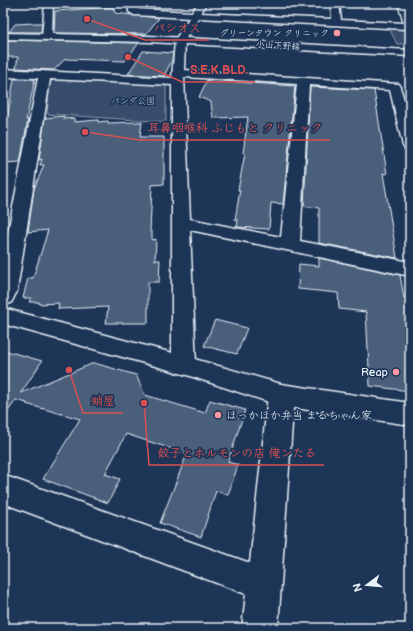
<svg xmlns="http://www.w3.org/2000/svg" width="413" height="631" font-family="'Balsamiq Sans','Klee One',sans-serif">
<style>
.green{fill:#374d6c;stroke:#909fb2}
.building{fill:#495e7a;stroke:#e8f1f8}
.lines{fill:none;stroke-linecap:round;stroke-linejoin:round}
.minor-casing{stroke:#e8f1f8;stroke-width:3}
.tertiary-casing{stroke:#e8f1f8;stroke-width:3}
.secondary-casing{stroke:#e8f1f8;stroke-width:3}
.minor{fill:#1d3557;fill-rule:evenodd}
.tertiary{fill:#1d3557;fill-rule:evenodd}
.secondary{fill:#1d3557;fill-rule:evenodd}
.poi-dot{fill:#ff9aa2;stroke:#1d3557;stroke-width:1.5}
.labels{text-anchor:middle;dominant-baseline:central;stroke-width:3.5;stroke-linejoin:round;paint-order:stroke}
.far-poi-label{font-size:9px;fill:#e8f1f8;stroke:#1d3557;text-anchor:end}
.far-street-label{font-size:9px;fill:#e8f1f8;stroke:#1d3557}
.far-park-label{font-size:9px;fill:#b3c0ce;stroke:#1d3557}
.poi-label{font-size:11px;fill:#e8f1f8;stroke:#1d3557;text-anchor:end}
.leader{fill:none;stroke:#da5052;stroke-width:1.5}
.callout-dot{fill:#da5052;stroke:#1d3557;stroke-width:1.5}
.callout-label{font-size:12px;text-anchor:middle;font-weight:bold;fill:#da5052;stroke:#1d3557;stroke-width:3.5;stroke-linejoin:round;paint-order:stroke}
</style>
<rect width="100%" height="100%" fill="#1d3557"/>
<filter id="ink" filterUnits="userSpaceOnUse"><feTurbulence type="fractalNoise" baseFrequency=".025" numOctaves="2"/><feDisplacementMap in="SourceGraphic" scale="8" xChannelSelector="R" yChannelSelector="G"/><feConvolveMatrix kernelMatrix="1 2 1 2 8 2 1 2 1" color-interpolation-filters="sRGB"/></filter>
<g filter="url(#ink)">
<path class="green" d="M388,26L410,27V44H397Z
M59,78L159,84L166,86V122L47,114L50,82Z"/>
<path class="building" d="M113,7L115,13L159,18L146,34L54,33L55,11Z
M35,23H42L41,32H9L15,24Z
M3,40L139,43L125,61L65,59L54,70L16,68L18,57H3Z
M143,51L173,53L172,60L164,76L128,74Z
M14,79H35L26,120L28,119L20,162L4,163L7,143L3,142Z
M207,80L295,86L283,204L271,203L269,229L237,227L238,220H235L240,190H238L245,153H243L248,117L213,118L211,102L199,97Z
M310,87L374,90L387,174L383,173L397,258L319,243V208L304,206Z
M64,116V119L74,118V122L98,120V122L108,121V123L142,122L140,137H164V184L152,185L150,232H152V240L156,239L155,260H160L159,282H148V323H106L108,307L58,309L59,303L39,304V302H29L31,298H23L28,278H33L48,230L28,232L34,189L44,165H40L42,159L39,160L45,118Z
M319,258L400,275L404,298L410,299V391L370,386L366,312L339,309L338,293L298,289L299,264L319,266Z
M215,320L247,328L237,354L204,346Z
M3,350L42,361L21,393L94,363L136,375L145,395L205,413L210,400L245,410L228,462L238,465L228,495L216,491L201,537L160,523L187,454L126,434L105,474L120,479L108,503L43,479L80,419L26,404L27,403L16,400L3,418Z"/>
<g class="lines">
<defs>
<path id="minor" d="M45,3H53L52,36L47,39L42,36Z
M128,3H136L138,9L192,12L198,3H206L201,13L332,19L331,3H339L341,20L404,23L398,3H406L410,13V28L406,29L198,18L185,40L184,70L399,84L410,119V150L405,149L403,146L390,90L309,85L300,241L410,262V276L190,230L196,365L193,372L184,374L175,372L172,365V85L50,79L17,291L11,303L3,305V258L38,78L3,77V69L172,78L175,40L189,18L134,15L129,12ZM184,77L297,84L281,237L190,219Z
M281,384L290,388L294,395L278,628H242L246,594L3,503V475L250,563L268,395L272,388Z"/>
<path id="tertiary" d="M3,308L184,356L281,384L410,403V425L281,406L184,374L3,324Z"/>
<path id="secondary" d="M3,33L149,36L410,50V56L149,42L3,39Z"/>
</defs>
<use href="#minor" class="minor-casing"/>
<use href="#tertiary" class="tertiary-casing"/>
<use href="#secondary" class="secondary-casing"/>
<use href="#minor" class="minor"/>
<use href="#tertiary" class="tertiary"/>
<use href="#secondary" class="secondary"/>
</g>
</g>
<g class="poi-dot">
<circle cx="337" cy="33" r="4"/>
<circle cx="396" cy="372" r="4"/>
<circle cx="218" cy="415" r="4"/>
</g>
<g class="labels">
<g class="far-poi-label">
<text x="329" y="33">グリーンタウン クリニック</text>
</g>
<g class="far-street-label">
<text transform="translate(278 46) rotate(3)">小山下野線</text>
</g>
<g class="far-park-label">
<text x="133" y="101">パンダ公園</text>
</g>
<g class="poi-label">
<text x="388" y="372">Reap</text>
<text x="226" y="415" text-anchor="start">ほっかほか弁当 まるちゃん家</text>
</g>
</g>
<path class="leader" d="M87 19L145 40H209M128 57L182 82H255M85 132L140 140H330M69 370L83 413H123M144 403L149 465H324"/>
<g class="callout-dot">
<circle cx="87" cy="19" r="4"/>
<circle cx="128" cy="57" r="4"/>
<circle cx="85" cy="132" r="4"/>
<circle cx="69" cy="370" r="4"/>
<circle cx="144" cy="403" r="4"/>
</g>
<g class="callout-label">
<text x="177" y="32">パシオス</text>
<text x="219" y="74">S.E.K BLD.</text>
<text x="235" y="132">耳鼻咽喉科 ふじもと クリニック</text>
<text x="103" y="405">蛸屋</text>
<text x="237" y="457">餃子とホルモンの店 俺ンたる</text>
</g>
<rect width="413" height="631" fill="none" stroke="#1d3557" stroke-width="16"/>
<rect x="8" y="8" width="397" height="615" fill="none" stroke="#e8f1f8" stroke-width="1.5" filter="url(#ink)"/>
<g transform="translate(367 585) rotate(254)" stroke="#1d3557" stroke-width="3" paint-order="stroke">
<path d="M0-3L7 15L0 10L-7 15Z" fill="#e8f1f8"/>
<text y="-6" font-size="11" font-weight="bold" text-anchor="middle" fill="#e8f1f8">N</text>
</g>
</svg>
